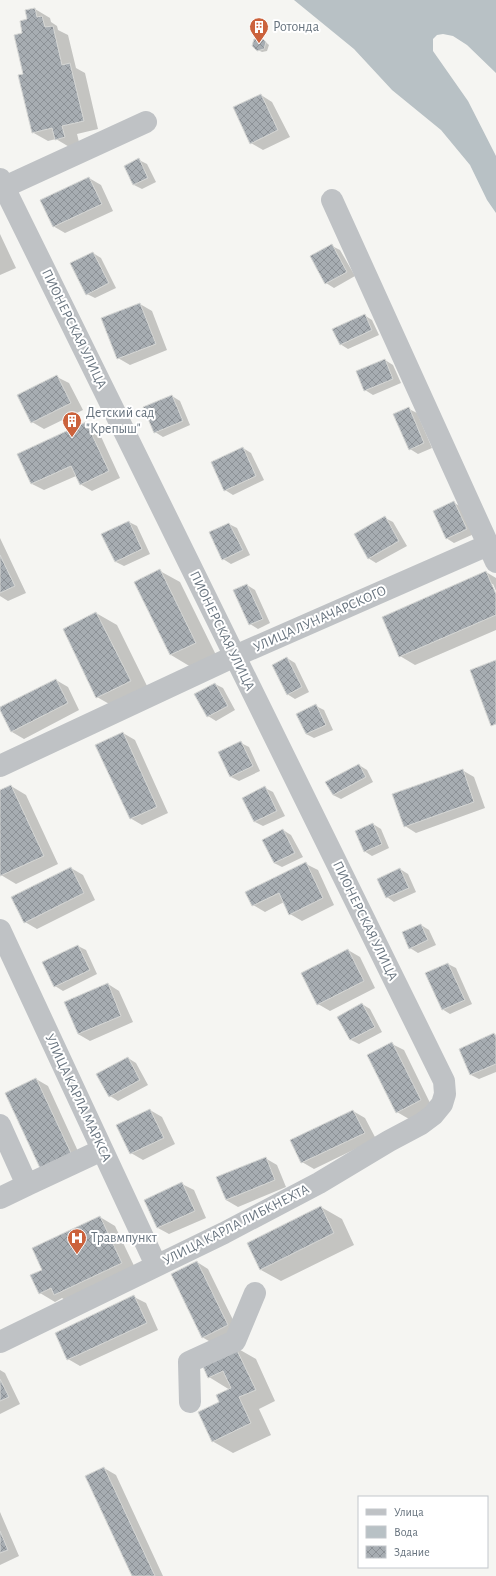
<svg xmlns="http://www.w3.org/2000/svg" width="496" height="1576" font-family="'Alegreya Sans',sans-serif">
<style>
.water{fill:#b8c1c5}
.shadow{fill:#0003}
.building{fill:url(#building-cross-hatch);stroke:#d6d7d5}
.lines{fill:none;stroke-linecap:round;stroke-linejoin:round}
.minor{stroke:#bfc2c5;stroke-width:22}
.labels{text-anchor:middle;dominant-baseline:central;stroke-width:4;stroke-linejoin:round;paint-order:stroke}
.poi-label{font-size:14px;fill:#68747f;stroke:#fff;text-anchor:start}
.street-label{font-size:14px;fill:#68747f;stroke:#fff}
</style>
<defs>
<pattern id="building-cross-hatch" width="8" height="8" patternUnits="userSpaceOnUse"><rect width="8" height="8" fill="#a7adb2"/><path d="M0 0l8 8M0 8l8-8" fill="none" stroke="#8c9196"/></pattern>
</defs>
<rect width="100%" height="100%" fill="#f5f5f2"/>
<path class="water" d="M294,0H496V73L467,45L453,36L443,34L437,35L433,39V51L468,101L496,156V213L487,200L470,165L441,130L392,90L354,49Z"/>
<path class="shadow" d="M35,9L50,18L51,22L57,26L58,30L68,35L76,68L85,73L98,129L77,134L80,146L71,148L56,139L48,141L32,132L25,75L24,33L28,20Z
M261,38L269,45L267,51L262,52L258,50Z
M261,95L272,102L290,137L263,150L251,143Z
M139,160L147,164L156,182L142,189L134,185Z
M89,178L101,185L113,211L65,233L53,226Z
M0,234L16,268L0,275Z
M332,246L340,250L355,276L334,288L326,283Z
M93,253L101,258L116,288L95,298L87,294Z
M140,304L152,311L167,350L130,365L118,358Z
M364,315L372,320L379,335L348,349L340,344Z
M385,360L393,365L401,383L373,395L365,390Z
M57,377L69,383L83,410L44,429L32,422Z
M172,396L180,401L190,425L163,437L155,432Z
M409,409L417,413L432,448L418,454L410,449Z
M86,423L98,430L120,478L92,491L80,484L76,476L44,490L32,484L19,454Z
M243,448L251,453L264,480L233,495L225,490Z
M454,503L462,507L474,534L454,543L446,538Z
M385,518L393,522L407,546L376,563L368,558Z
M129,522L137,526L150,554L124,566L116,562L102,534Z
M229,524L237,528L250,555L231,564L223,559Z
M0,538L26,593L8,601L0,596Z
M160,571L180,582L216,655L191,667L171,655L135,582Z
M486,572L496,578V591L493,584H491L496,596V630L415,665L400,656Z
M247,585L255,590L270,623L258,629L250,624Z
M96,613L117,625L150,692L118,709L97,697Z
M287,658L295,663L309,692L295,699L287,694Z
M56,680L68,687L79,710L24,739L12,732L0,708Z
M215,684L223,688L235,710L216,721L208,716Z
M316,706L324,710L333,730L314,738L306,734Z
M123,733L135,740L168,813L142,825L130,818Z
M241,743L249,747L260,771L239,781L231,777Z
M359,765L367,770L373,782L341,799L333,795Z
M462,770L474,777L485,808L416,833L405,826Z
M11,786L26,795L58,864L16,884L1,875L0,873V791Z
M265,788L273,792L285,816L263,826L255,822L243,798Z
M373,824L381,829L389,848L372,856L364,851Z
M283,830L291,835L303,857L282,867L274,863Z
M306,864L318,870L334,905L302,921L290,914L284,902L265,912L253,905Z
M71,868L83,875L95,900L37,929L25,922Z
M400,869L408,874L416,892L394,902L387,897Z
M421,925L429,930L436,945L418,953L410,948Z
M78,946L86,950L97,974L63,991L55,986Z
M348,950L360,957L375,988L330,1011L318,1004Z
M448,964L456,968L472,1004L450,1014L442,1009L427,974Z
M108,984L119,991L133,1022L90,1041L78,1034Z
M362,1004L370,1009L382,1032L359,1044L351,1040L338,1017Z
M494,1034L496,1035V1072L479,1079L471,1075L460,1049Z
M392,1044L404,1050L432,1107L409,1119L397,1112Z
M128,1058L136,1063L148,1085L118,1101L110,1096Z
M36,1079L48,1086L82,1160L52,1174Z
M150,1110L162,1117L175,1144L143,1160L131,1153Z
M353,1111L365,1118L376,1139L314,1169L302,1162L291,1140Z
M265,1158L277,1165L286,1187L238,1207L226,1200Z
M182,1184L194,1190L206,1218L169,1234L158,1228Z
M321,1207L342,1219L354,1245L281,1281L261,1270Z
M100,1217L115,1226L137,1272L70,1303L62,1298L55,1302L40,1293Z
M197,1262L208,1269L239,1332L214,1344L202,1337Z
M134,1297L146,1303L158,1330L80,1366L68,1359Z
M235,1347L256,1359L275,1401L259,1409L271,1435L233,1453L212,1441L221,1403L230,1390L209,1377Z
M0,1370L5,1373L20,1404L0,1414Z
M104,1468L116,1475L163,1576H133Z
M0,1512L19,1556L0,1565Z"/>
<path class="building" d="M35,8L37,17L42,16L45,27L53,26L62,65L70,63L84,121L62,126L65,137L55,140L52,128L32,133L18,75L23,74L14,35L22,33L20,21L27,19L25,10Z
M261,37L266,42L264,49L257,51L252,46L254,39Z
M261,94L278,130L250,144L233,107Z
M139,158L148,178L133,185L124,166Z
M89,177L102,204L53,227L40,200Z
M332,244L347,272L325,284L310,256Z
M93,252L109,283L86,295L70,263Z
M140,303L156,344L117,359L101,318Z
M365,314L372,330L340,345L332,329Z
M385,359L393,379L364,391L356,371Z
M57,375L71,403L31,423L17,395Z
M172,395L183,421L154,433L143,407Z
M409,407L424,443L409,450L393,414Z
M86,422L109,471L80,485L71,466L31,484L17,454Z
M243,447L256,476L224,491L211,462Z
M454,501L467,529L446,539L433,511Z
M385,516L399,541L368,559L354,534Z
M129,521L142,549L115,562L101,534Z
M229,523L243,550L222,560L209,532Z
M0,555L15,586L0,593Z
M160,569L196,643L170,655L134,582Z
M486,571L496,594V615L399,657L382,617Z
M247,584L263,619L249,625L233,590Z
M96,612L131,681L96,698L63,629Z
M287,657L302,687L287,695L272,665Z
M496,660V724L491,726L470,670Z
M56,679L68,703L11,732L0,710V707Z
M215,683L228,706L207,717L194,694Z
M316,704L326,725L306,734L296,714Z
M123,732L157,807L130,819L95,745Z
M241,741L253,766L230,777L218,752Z
M359,764L366,777L333,795L325,782Z
M463,769L474,802L404,827L392,794Z
M11,785L44,856L0,876V790Z
M265,786L277,811L254,822L242,798Z
M373,823L382,844L364,852L355,831Z
M283,829L295,853L274,863L262,840Z
M306,862L323,898L289,915L279,893L252,906L245,892Z
M71,867L84,893L24,923L11,897Z
M400,868L409,888L386,898L377,879Z
M421,924L428,940L409,949L402,932Z
M78,945L90,970L54,987L42,962Z
M348,949L364,981L317,1005L301,973Z
M448,963L465,1000L442,1010L425,973Z
M108,983L121,1016L78,1034L64,1002Z
M362,1003L375,1027L350,1040L337,1017Z
M494,1033L496,1037V1064L470,1075L459,1049Z
M392,1042L421,1100L396,1113L367,1055Z
M128,1057L140,1080L109,1097L96,1074Z
M36,1078L71,1153L40,1168L5,1093Z
M150,1109L164,1138L130,1154L116,1125Z
M353,1110L365,1133L301,1163L290,1140Z
M266,1157L275,1180L226,1200L216,1177Z
M182,1182L195,1211L157,1228L144,1200Z
M321,1206L334,1233L260,1270L247,1243Z
M100,1216L122,1263L54,1295L51,1288L39,1294L30,1275L42,1270L32,1248Z
M197,1261L228,1325L202,1338L171,1274Z
M134,1295L147,1323L67,1360L55,1333Z
M235,1346L256,1390L239,1397L251,1423L212,1442L198,1412L219,1402L216,1395L231,1388L223,1371L208,1378L201,1362Z
M0,1379L9,1397L0,1401Z
M104,1467L155,1576H132L85,1476Z
M0,1531L8,1550L0,1553Z"/>
<g class="lines">
<path class="minor" d="M0,179L444,1081L445,1094L442,1104L433,1115L421,1124L389,1141L319,1183L224,1233L0,1342
M0,189L146,122
M332,200L496,562
M0,766L235,656L488,545
M0,930L156,1265
M0,1125L27,1185L102,1150
M0,1198L27,1185
M190,1402L189,1362L235,1341L255,1293"/>
</g>
<defs>
<symbol id="building-pin" viewBox="-11 -11 22 30"><path d="M0 17L-7.5 6A9.5 9.5 0 1 1 7.5 6Z" fill="#cb623c" stroke="#fff"/><path d="M-4-6H4V6H1V3H-1V6H-4ZM-2.5-4.3h1.7v1.8h-1.7ZM.8-4.3h1.7v1.8H.8ZM-2.5-1h1.7V.8h-1.7ZM.8-1h1.7V.8H.8Z" fill="#fff"/></symbol>
<symbol id="hospital-pin" viewBox="-11 -11 22 30"><path d="M0 17L-7.5 6A9.5 9.5 0 1 1 7.5 6Z" fill="#cb623c" stroke="#fff"/><path d="M-5-5h3v3.5h4V-5h3V5h-3V1.5h-4V5h-3Z" fill="#fff"/></symbol>
</defs>
<g fill-rule="evenodd">
<use href="#building-pin" x="248" y="16" width="22" height="30"/>
<use href="#building-pin" x="61" y="410" width="22" height="30"/>
<use href="#hospital-pin" x="66" y="1227" width="22" height="30"/>
</g>
<g class="labels">
<g class="poi-label">
<text x="273" y="27">Ротонда</text>
<text x="86" y="413">Детский сад<tspan x="86" dy="16">"Крепыш"</tspan></text>
<text x="91" y="1238">Травмпункт</text>
</g>
<g class="street-label">
<text transform="translate(74 329) rotate(64)">ПИОНЕРСКАЯ УЛИЦА</text>
<text transform="translate(320 619) rotate(-24)">УЛИЦА ЛУНАЧАРСКОГО</text>
<text transform="translate(222 631) rotate(64)">ПИОНЕРСКАЯ УЛИЦА</text>
<text transform="translate(365 921) rotate(64)">ПИОНЕРСКАЯ УЛИЦА</text>
<text transform="translate(78 1098) rotate(65)">УЛИЦА КАРЛА МАРКСА</text>
<text transform="translate(236 1225) rotate(-27)">УЛИЦА КАРЛА ЛИБКНЕХТА</text>
</g>
</g>
<rect x="358" y="1496" width="130" height="72" fill="#ffffff" stroke="#c3c7cc"/>
<rect x="366" y="1509" width="20" height="6" fill="#bfc2c5" stroke="#c3c7cc"/>
<text x="394" y="1516" font-size="12" fill="#68747f">Улица</text>
<rect x="366" y="1526" width="20" height="12" fill="#b8c1c5" stroke="#c3c7cc"/>
<text x="394" y="1536" font-size="12" fill="#68747f">Вода</text>
<rect x="366" y="1546" width="20" height="12" fill="url(#building-cross-hatch)" stroke="#c3c7cc"/>
<text x="394" y="1556" font-size="12" fill="#68747f">Здание</text>
</svg>
